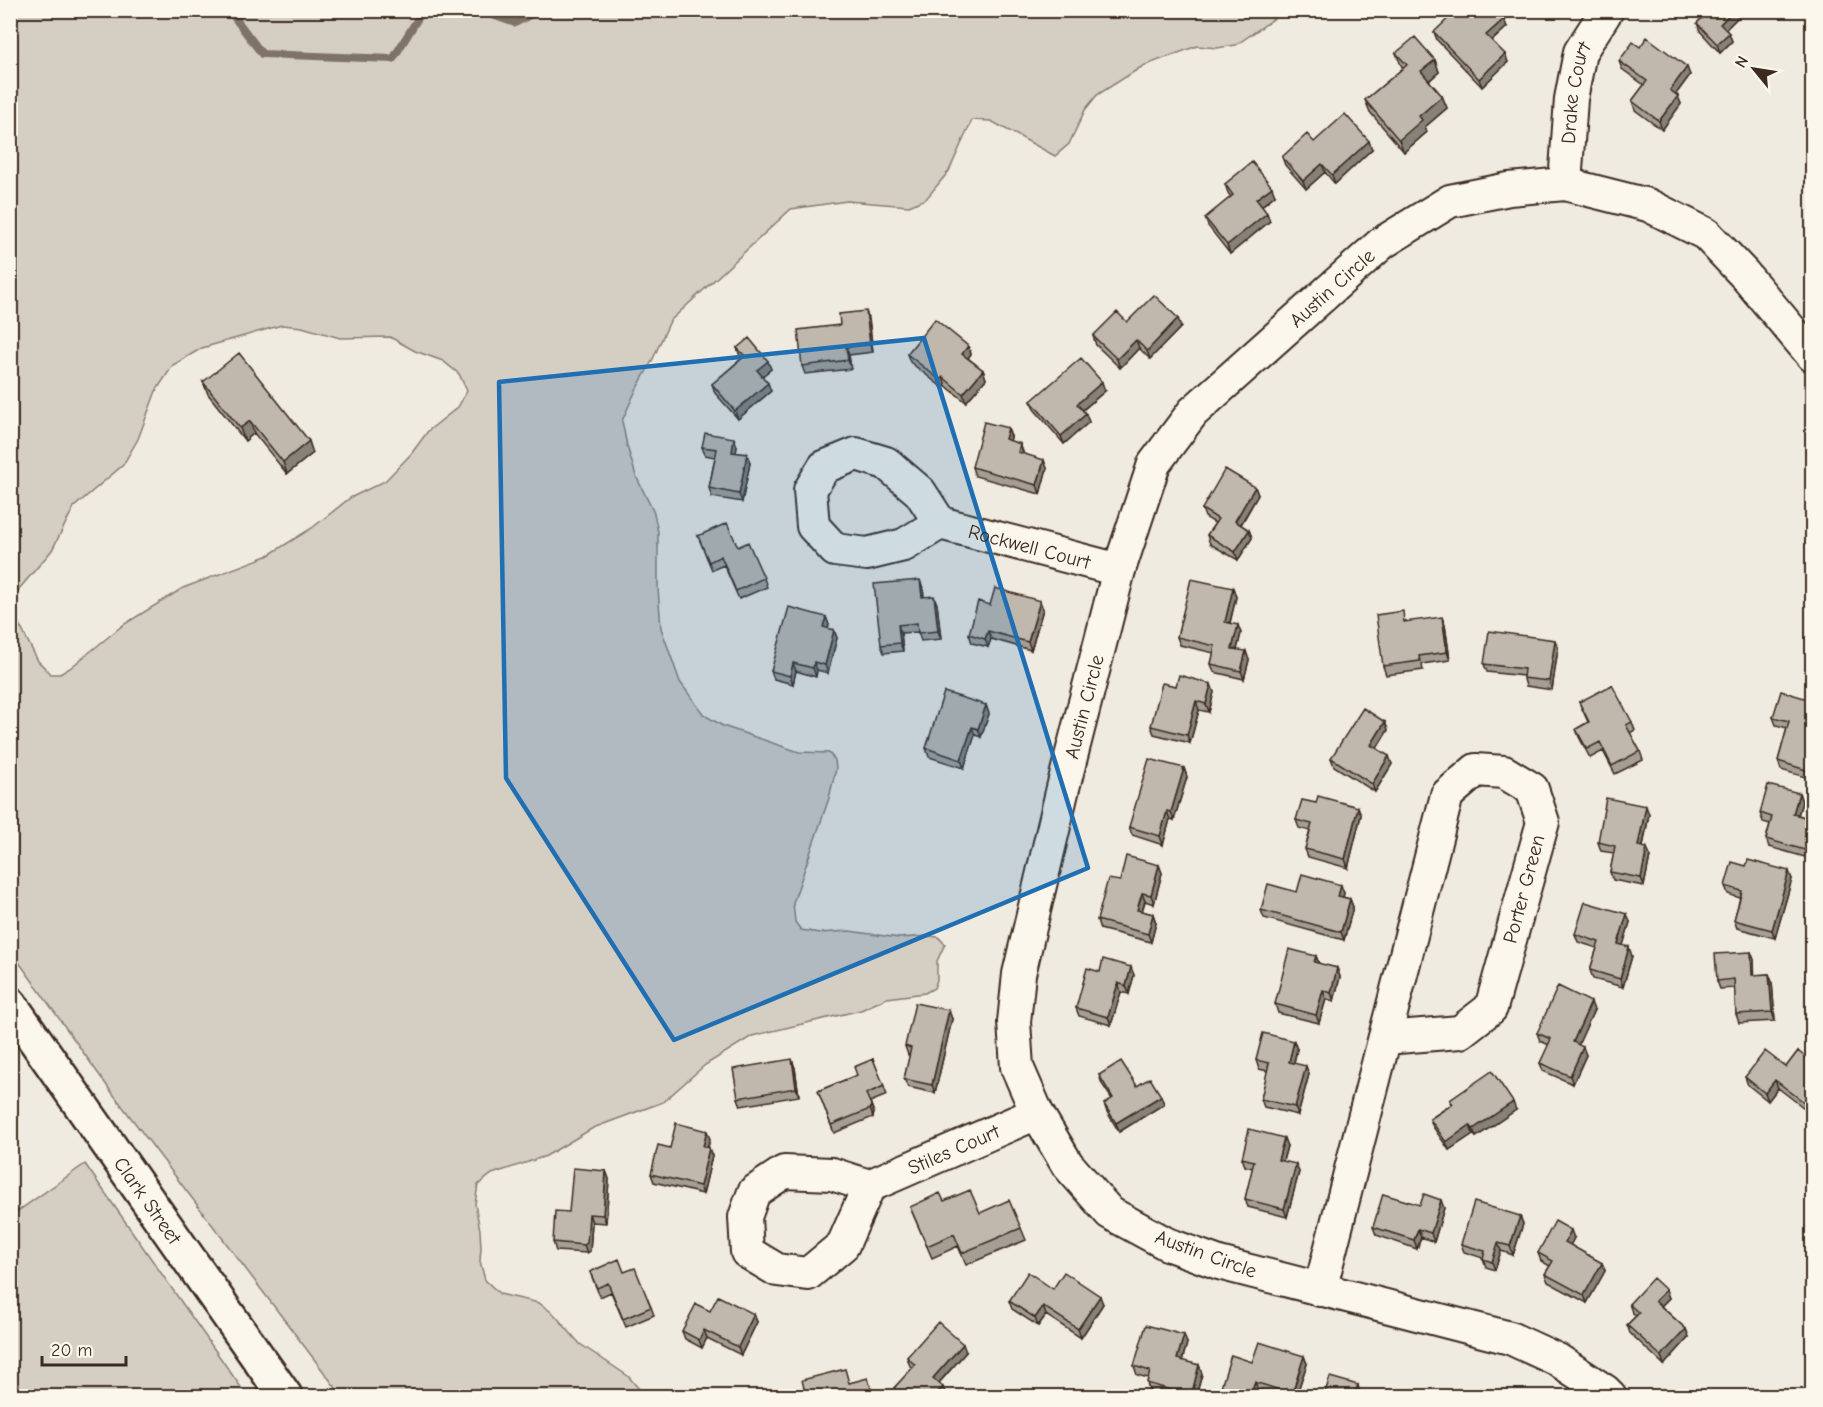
<svg xmlns="http://www.w3.org/2000/svg" width="1823" height="1407" font-family="'Comic Neue',sans-serif">
<style>
.green{fill:#d5cec3;stroke:#887c70;stroke-width:1.5;fill-rule:evenodd}
.lines{fill:none;stroke-linecap:round;stroke-linejoin:round}
.stream{stroke:#7f7367;stroke-width:8}
.street-casing{stroke:#3b2a1e;stroke-width:36}
.secondary-casing{stroke:#3b2a1e;stroke-width:38}
.street{stroke:#fbf7ec;stroke-width:32}
.secondary{stroke:#fbf7ec;stroke-width:33}
.wall{fill:#a59e95;stroke:#3b2a1e;stroke-width:1.5}
.shaded-wall{fill:#868179;stroke:#3b2a1e;stroke-width:1.5}
.building{fill:#c0b8ad;stroke:#3b2a1e;stroke-width:1.5}
.marked{fill:#1f6fb2;fill-opacity:0.2;stroke:#1f6fb2;stroke-width:4.5;stroke-linejoin:round}
.labels{text-anchor:middle;dominant-baseline:central;stroke-width:4.5;stroke-linejoin:round;paint-order:stroke}
.street-label{font-size:20px;fill:#3b2a1e;stroke:#fbf7ec}
</style>
<rect width="100%" height="100%" fill="#f0ebe0"/>
<filter id="ink" filterUnits="userSpaceOnUse"><feTurbulence type="fractalNoise" baseFrequency=".0167" numOctaves="2"/><feDisplacementMap in="SourceGraphic" scale="12" xChannelSelector="R" yChannelSelector="G"/><feConvolveMatrix kernelMatrix="1 2 1 2 8 2 1 2 1" color-interpolation-filters="sRGB"/></filter>
<g filter="url(#ink)">
<path class="green" d="M10,11H1289L1282,13L1236,45L1217,48L1197,46L1143,66L1097,95L1085,110L1069,144L1055,156L991,121L972,120L949,171L926,199L909,206L847,201L791,209L670,321L652,361L636,390L622,421L627,446L636,476L654,513L658,532V589L661,628L680,682L704,715L723,726L799,752L829,753L835,760L836,769L829,798L793,903L795,922L801,930L820,933L849,931L899,938L929,936L938,937L945,944L937,961V980L934,988L925,993L887,998L861,1010L752,1036L705,1065L663,1102L593,1128L546,1156L492,1174L478,1185L475,1204L480,1230L481,1248L480,1261L485,1280L500,1294L539,1303L554,1314L580,1344L628,1376L645,1396H342L110,1090L11,951ZM282,325L302,327L340,338L390,337L415,351L443,361L459,374L467,391L458,407L428,431L411,454L385,481L350,498L312,528L267,556L183,588L123,625L70,668L60,674H51L38,661L16,618L15,598L19,589L52,550L74,507L123,465L138,439L156,391L173,365L202,348Z
M85,1164L247,1396H11V1216Z"/>
<g class="lines">
<path class="stream" d="M229,10L262,54L393,59L423,10
M478,10L515,23L539,10"/>
<defs>
<g id="street">
<path id="s1" d="M1565,184L1571,99L1580,52L1607,10"/>
<path id="s2" d="M940,523L904,545L867,554L835,550L813,526L810,490L824,467L856,454L886,463L920,492L940,523L1119,570"/>
<path id="s3" d="M869,1186L843,1245L808,1274L777,1270L747,1252L745,1217L754,1192L784,1172L832,1174L869,1186L1037,1113"/>
<path d="M1320,1290L1447,795L1476,770L1504,772L1532,789L1543,822L1491,1008L1460,1032L1385,1038"/>
<path id="s4" d="M1610,1396L1605,1391L1558,1360L1510,1338L1219,1263L1167,1244L1110,1213L1067,1164L1037,1113L1017,1067L1014,1022L1019,974L1063,788L1119,570L1154,464L1193,412L1382,243L1450,201L1509,189L1565,184L1648,205L1706,234L1744,274L1812,355"/>
</g>
<g id="secondary">
<path id="s5" d="M10,1004L285,1396"/>
</g>
</defs>
<use href="#street" class="street-casing"/>
<use href="#secondary" class="secondary-casing"/>
<use href="#street" class="street"/>
<use href="#secondary" class="secondary"/>
</g>
<path class="wall" d="M1707,10H1745L1726,29L1732,41L1720,53L1700,31L1697,23L1708,12Z
M1507,27L1492,41L1508,62L1482,87L1437,40L1434,32Z
M1640,47L1690,75L1676,94L1681,104L1662,130L1635,110L1632,101L1644,85L1622,69L1619,61Z
M1396,53L1435,60L1439,72L1429,81L1442,96L1447,108L1425,127L1427,132L1404,152L1370,112L1365,100L1403,68L1401,65Z
M1314,142L1372,149L1335,184L1325,172L1306,189L1285,165L1282,157Z
M1225,184L1275,195L1262,206L1270,221L1230,254L1208,226L1205,218L1231,197L1228,193Z
M869,319L873,352L849,355L851,369L805,374L802,366L840,325Z
M1127,322L1181,327L1150,359L1139,348L1120,368L1096,345L1093,336Z
M968,346L971,354L968,358L983,370L986,379L966,402L946,386L943,388L910,362L907,354Z
M737,348L771,369L762,376L771,391L738,419L715,393L712,384L742,358L740,356Z
M203,382L313,453L287,474L254,433L245,441L208,394Z
M1105,391L1083,410L1089,422L1064,444L1034,409L1031,401Z
M1011,437L1010,441L1020,444L1023,452V454L1047,468L1040,494L975,476L972,467Z
M737,446L736,453L747,454L750,463L742,502L712,497L709,488L715,457L705,455L702,447Z
M1255,487L1258,495L1241,525L1249,530L1252,538L1238,560L1210,544L1207,535L1215,523L1205,517L1202,509Z
M698,536L764,578L767,587L739,599L724,565L712,570Z
M923,588L924,597L937,604L941,639L921,641L918,632L901,633L903,651L884,653L881,645Z
M1233,588L1236,597L1230,623L1241,633L1237,650L1249,660L1244,679L1214,672L1211,664L1214,653L1180,645L1177,637Z
M1043,609L1031,650L991,639L988,647L972,643L969,634Z
M826,617L829,625L828,628L834,630L837,638L828,673L817,670L816,677L796,671L793,684L774,679L771,671Z
M1406,620V622L1445,625L1450,660L1422,664L1423,670L1386,675L1383,666Z
M1558,648L1552,690L1526,686L1523,676L1487,672L1484,664Z
M1176,686L1214,692L1209,712L1199,710L1190,743L1154,734L1151,726Z
M1579,702L1632,722L1635,730L1630,733L1640,751L1643,760L1615,774L1603,751L1590,758L1579,737L1576,729L1588,722Z
M986,705L989,714L981,737L975,735L964,768L929,757L926,748Z
M1812,715L1810,722L1812,779L1781,770L1778,761L1787,728L1776,725L1773,717Z
M1385,722L1388,730L1377,748L1392,764L1375,792L1334,766L1331,758Z
M1184,768L1187,777L1174,820L1170,819L1163,845L1132,835L1129,827Z
M1799,793L1802,802L1798,815L1812,819V859L1769,847L1766,839L1770,824L1763,822L1760,813Z
M1358,807L1361,815L1348,868L1308,857L1305,849L1310,831L1299,828L1296,820Z
M1649,814L1643,847L1650,856L1644,886L1613,880L1610,872L1614,853L1601,851L1598,842Z
M1159,865L1162,873L1154,904L1145,901L1142,911L1153,914L1156,923L1151,942L1100,929L1097,920L1120,881Z
M1792,879L1775,938L1737,928L1734,920L1740,898L1728,894L1725,886Z
M1297,892L1344,893L1343,897L1350,899L1353,907L1344,940L1264,918L1261,910Z
M1630,922L1623,945L1632,956L1623,987L1593,979L1590,970L1597,948L1578,942L1575,934Z
M1751,952L1754,960V975L1769,974L1772,982L1775,1021L1739,1023L1736,1014L1735,988L1720,989L1717,981Z
M1316,956L1319,964L1337,968L1340,977L1334,1001L1326,999L1319,1023L1278,1013L1275,1004Z
M1100,972L1134,975L1129,994L1121,992L1111,1025L1079,1016L1076,1008Z
M1594,1010L1578,1044L1586,1055L1573,1084L1543,1071L1540,1063L1549,1045L1540,1041L1537,1033Z
M952,1019L935,1093L908,1087L904,1079L910,1055H908L905,1046Z
M1297,1049L1294,1063L1309,1074L1298,1115L1264,1107L1261,1099L1268,1071L1259,1069L1256,1060Z
M1798,1051L1812,1114L1778,1088L1768,1101L1748,1085L1745,1077L1786,1067Z
M873,1059L887,1095L870,1102L874,1113L873,1117L834,1133L818,1091L857,1075Z
M795,1068L799,1096L741,1106L738,1098Z
M1099,1075L1161,1096L1164,1104L1119,1132L1107,1112L1104,1104L1112,1099L1102,1084Z
M1450,1100L1516,1110L1476,1137L1473,1134L1449,1150L1433,1127L1430,1119L1452,1104Z
M710,1139L708,1147L712,1156L703,1194L654,1182L651,1174L670,1148Z
M1287,1146L1283,1161L1299,1172L1287,1217L1248,1207L1245,1199L1253,1168L1245,1166L1242,1158Z
M606,1171L609,1179L606,1223L592,1222L590,1251L587,1253L556,1251L553,1242L569,1212Z
M944,1201L1021,1228L1026,1240L966,1265L958,1246L932,1258L910,1207Z
M1420,1205L1444,1208L1434,1242L1421,1237L1417,1249L1376,1235L1373,1227Z
M1520,1216L1523,1224L1513,1255L1501,1251L1495,1270L1486,1267L1483,1258L1464,1252L1461,1244Z
M1574,1238L1570,1245L1602,1263L1605,1271L1587,1303L1548,1282L1545,1274L1550,1266L1541,1261L1538,1253Z
M590,1272H624L651,1307L654,1315L626,1327L611,1292L600,1297Z
M1053,1289L1103,1304L1081,1338L1046,1315L1038,1326L1012,1309L1009,1301Z
M1666,1290L1669,1298L1661,1306L1686,1329L1689,1337L1664,1365L1630,1333L1627,1325L1636,1316L1632,1312L1629,1304Z
M710,1311L754,1314L757,1322L741,1355L707,1338L702,1348L685,1339L682,1331Z
M1187,1343L1182,1361L1199,1365L1202,1374L1196,1396H1168L1150,1392L1147,1383L1148,1378L1137,1375L1134,1366Z
M966,1352L939,1383L946,1395L944,1396H898L894,1388L913,1368L910,1366L907,1357Z
M1304,1356L1307,1364L1296,1396H1278L1258,1390L1256,1396H1228L1224,1395L1221,1387L1252,1362Z"/>
<path class="shaded-wall" d="M1734,10H1745L1723,32L1720,24Z
M1504,19L1507,27L1489,43L1486,35Z
M1729,33L1732,41L1720,53L1717,44Z
M1505,54L1508,62L1482,87L1479,79Z
M1435,60L1439,72L1425,84L1421,71Z
M1687,67L1690,75L1673,98L1670,90Z
M1442,96L1447,108L1425,127L1427,132L1404,152L1399,140L1419,116Z
M1678,96L1681,104L1662,130L1659,121Z
M1369,141L1372,149L1335,184L1332,175Z
M1322,164L1325,172L1306,189L1303,181Z
M1272,187L1275,195L1259,208L1256,199Z
M1267,213L1270,221L1230,254L1227,245Z
M866,311L869,319L873,352L870,344Z
M1178,318L1181,327L1150,359L1147,351Z
M1136,340L1139,348L1120,368L1117,359Z
M968,346L971,354L965,362L962,354Z
M846,347L849,355L851,369L848,360Z
M768,361L771,369L760,378L757,370Z
M983,370L986,379L966,402L963,394Z
M943,377L946,386L943,388L940,380Z
M1102,382L1105,391L1080,412L1077,404Z
M768,383L771,391L738,419L735,411Z
M1086,414L1089,422L1064,444L1061,436Z
M250,421L254,433L245,441L240,428Z
M1008,428L1011,437L1008,447L1005,439Z
M734,438L737,446L735,460L732,452Z
M309,441L313,453L287,474L283,462Z
M1020,444L1023,452L1021,461L1018,452Z
M747,454L750,463L742,502L739,494Z
M1044,460L1047,468L1040,494L1037,485Z
M1255,487L1258,495L1238,529L1235,521Z
M1249,530L1252,538L1238,560L1235,552Z
M920,580L923,588L925,606L922,597Z
M1233,588L1236,597L1228,630L1225,622Z
M934,596L937,604L941,639L938,631Z
M1040,601L1043,609L1031,650L1028,642Z
M826,617L829,625L826,635L823,627Z
M1442,617L1445,625L1450,660L1447,652Z
M898,625L901,633L903,651L900,643Z
M1238,625L1241,633L1235,657L1232,649Z
M834,630L837,638L828,673L825,665Z
M988,631L991,639L988,647L985,639Z
M1555,640L1558,648L1552,690L1549,681Z
M1246,651L1249,660L1244,679L1241,671Z
M814,662L817,670L816,677L813,668Z
M793,663L796,671L793,684L790,676Z
M1211,684L1214,692L1209,712L1206,704Z
M1811,700L1812,702V714L1808,729L1805,720Z
M1196,701L1199,710L1190,743L1187,735Z
M986,705L989,714L981,737L978,729Z
M1385,722L1388,730L1374,753L1371,745Z
M972,727L975,735L964,768L961,760Z
M1389,756L1392,764L1375,792L1372,784Z
M1812,759V779L1809,771Z
M1184,768L1187,777L1174,820L1171,812Z
M1799,793L1802,802L1796,822L1793,814Z
M1646,806L1649,814L1641,855L1638,846Z
M1358,807L1361,815L1348,868L1345,859Z
M1167,811L1170,819L1163,845L1160,836Z
M1647,848L1650,856L1644,886L1641,878Z
M1159,865L1162,873L1154,904L1151,895Z
M1789,871L1792,879L1775,938L1772,930Z
M1341,885L1344,893L1341,904L1338,896Z
M1142,893L1145,901L1140,918L1137,910Z
M1350,899L1353,907L1344,940L1341,932Z
M1153,914L1156,923L1151,942L1148,934Z
M1627,914L1630,922L1621,952L1618,944Z
M1629,947L1632,956L1623,987L1620,979Z
M1751,952L1754,960L1755,983L1752,975Z
M1316,956L1319,964L1314,962Z
M1131,967L1134,975L1129,994L1126,986Z
M1337,968L1340,977L1334,1001L1331,993Z
M1769,974L1772,982L1775,1021L1772,1012Z
M1118,983L1121,992L1111,1025L1108,1017Z
M1323,990L1326,999L1319,1023L1316,1015Z
M1591,1002L1594,1010L1576,1050L1573,1042Z
M949,1010L952,1019L935,1093L932,1085Z
M1294,1041L1297,1049L1292,1070L1289,1062Z
M1583,1047L1586,1055L1573,1084L1570,1076Z
M792,1059L795,1068L799,1096L796,1088Z
M1306,1066L1309,1074L1298,1115L1295,1107Z
M1775,1080L1778,1088L1768,1101L1765,1093Z
M1161,1096L1164,1104L1119,1132L1116,1123Z
M1812,1101V1114L1809,1106Z
M1513,1102L1516,1110L1476,1137L1473,1129Z
M871,1105L874,1113L873,1117L870,1109Z
M1470,1125L1473,1134L1449,1150L1446,1142Z
M707,1131L710,1139L706,1154L703,1146Z
M1284,1138L1287,1146L1281,1168L1278,1160Z
M709,1148L712,1156L703,1194L700,1186Z
M1296,1164L1299,1172L1287,1217L1284,1209Z
M606,1171L609,1179L606,1223L603,1215Z
M1441,1200L1444,1208L1434,1242L1431,1233Z
M589,1214L592,1222L590,1251L587,1253L584,1245Z
M1520,1216L1523,1224L1513,1255L1510,1246Z
M1418,1229L1421,1237L1417,1249L1414,1240Z
M1571,1230L1574,1238L1568,1250L1565,1242Z
M1498,1243L1501,1251L1495,1270L1492,1262Z
M1602,1263L1605,1271L1587,1303L1584,1295Z
M1666,1290L1669,1298L1658,1309L1655,1301Z
M1100,1296L1103,1304L1081,1338L1078,1329Z
M1043,1306L1046,1315L1038,1326L1035,1318Z
M754,1314L757,1322L741,1355L738,1347Z
M1686,1329L1689,1337L1664,1365L1661,1356Z
M704,1330L707,1338L702,1348L699,1340Z
M1184,1335L1187,1343L1180,1368L1177,1359Z
M963,1344L966,1352L936,1386L933,1378Z
M1304,1356L1307,1364L1296,1396H1293L1292,1394Z
M1199,1365L1202,1374L1196,1396H1191Z
M1255,1382L1258,1390L1256,1396H1250Z
M1358,1385L1360,1393V1396L1355,1392Z
M943,1387L946,1395L944,1396H934Z"/>
<path class="building" d="M1457,10H1496L1504,19L1486,35L1505,54L1479,79L1434,32Z
M1710,10H1734L1720,24L1729,33L1717,44L1697,23Z
M1415,37L1435,60L1421,71L1442,96L1419,116L1422,120L1399,140L1365,100L1407,65L1396,53Z
M1647,37L1687,67L1670,90L1678,96L1659,121L1632,101L1647,81L1619,61L1633,42L1640,47Z
M1345,114L1369,141L1332,175L1322,164L1303,181L1282,157L1307,134L1314,142Z
M1252,162L1272,187L1256,199L1267,213L1227,245L1205,218L1233,195L1225,184Z
M1154,295L1178,318L1147,351L1136,340L1117,359L1093,336L1117,312L1127,322Z
M866,311L870,344L846,347L848,360L802,366L798,330L840,325L839,314Z
M935,319L968,346L962,354L983,370L963,394L943,377L940,380L907,354Z
M749,338L768,361L757,370L768,383L735,411L712,384L745,356L737,348Z
M239,353L309,441L283,462L250,421L240,428L203,382Z
M1081,358L1102,382L1077,404L1086,414L1061,436L1031,401Z
M984,422L1008,428L1005,439L1020,444L1018,452L1044,460L1037,485L972,467Z
M705,433L734,438L732,452L747,454L739,494L709,488L717,449L702,447Z
M1225,469L1255,487L1235,521L1249,530L1235,552L1207,535L1218,519L1202,509Z
M727,523L738,547L748,542L764,578L736,591L721,556L709,562L698,536Z
M1191,579L1233,588L1225,622L1238,625L1232,649L1246,651L1241,671L1211,664L1215,646L1177,637Z
M920,580L922,597L934,596L938,631L918,633L917,623L898,625L900,643L881,645L874,584Z
M995,588L1040,601L1028,642L988,631L985,639L969,634L978,601L990,605Z
M789,607L826,617L823,627L834,630L825,665L814,662L813,668L793,663L790,676L771,671Z
M1403,611L1404,622L1442,617L1447,652L1419,656L1420,661L1383,666L1376,615Z
M1489,631L1555,640L1549,681L1523,678L1524,669L1484,664Z
M1179,675L1211,684L1206,704L1196,701L1187,735L1151,726L1162,683L1176,686Z
M1612,685L1632,722L1626,725L1640,751L1612,766L1600,742L1587,749L1576,729L1589,722L1579,702Z
M1781,691L1811,700L1805,720L1812,722V759L1809,771L1778,761L1789,721L1773,717Z
M944,692L986,705L978,729L972,727L961,760L926,748Z
M1363,708L1385,722L1371,745L1389,756L1372,784L1331,758Z
M1149,759L1184,768L1171,812L1167,811L1160,836L1129,827Z
M1768,785L1799,793L1793,814L1812,819V852L1766,839L1772,817L1760,813Z
M1318,796L1358,807L1345,859L1305,849L1312,824L1296,820L1302,800L1316,803Z
M1606,798L1646,806L1638,846L1647,848L1641,878L1610,872L1615,846L1598,842Z
M1126,856L1159,865L1151,895L1142,893L1137,910L1153,914L1148,934L1097,920L1108,879L1120,881Z
M1748,860L1789,871L1772,930L1734,920L1742,891L1725,886L1732,862L1746,866Z
M1302,874L1341,885L1338,896L1350,899L1341,932L1261,910L1268,884L1297,892Z
M1585,902L1627,914L1618,944L1629,947L1620,979L1590,970L1599,942L1575,934Z
M1289,949L1316,956L1314,962L1337,968L1331,993L1323,990L1316,1015L1275,1004Z
M1751,952L1752,975L1769,974L1772,1012L1736,1014L1734,979L1717,981L1715,954Z
M1103,959L1131,967L1126,986L1118,983L1108,1017L1076,1008L1087,968L1100,972Z
M1558,986L1591,1002L1573,1042L1583,1047L1570,1076L1540,1063L1551,1039L1537,1033Z
M915,1003L949,1010L932,1085L904,1079L911,1048L905,1046Z
M1263,1033L1294,1041L1289,1062L1306,1066L1295,1107L1261,1099L1269,1063L1256,1060Z
M1765,1051L1786,1067L1798,1051L1812,1063V1101L1809,1106L1775,1080L1765,1093L1745,1077Z
M792,1059L796,1088L738,1098L733,1069Z
M873,1059L884,1086L866,1094L871,1105L870,1109L831,1125L818,1091L857,1075L854,1067Z
M1121,1061L1137,1086L1150,1078L1161,1096L1116,1123L1104,1104L1113,1098L1099,1075Z
M1492,1071L1513,1102L1473,1129L1470,1125L1446,1142L1430,1119L1453,1104L1450,1100Z
M676,1123L707,1131L703,1146L709,1148L700,1186L651,1174L658,1145L670,1148Z
M1249,1129L1284,1138L1278,1160L1296,1164L1284,1209L1245,1199L1254,1161L1242,1158Z
M573,1168L606,1171L603,1215L589,1214L587,1243L584,1245L553,1242L555,1211L569,1212Z
M970,1190L980,1213L1009,1200L1021,1228L962,1253L954,1234L927,1246L910,1207L940,1193L944,1201Z
M1383,1194L1420,1205L1424,1194L1441,1200L1431,1233L1418,1229L1414,1240L1373,1227Z
M1474,1202L1520,1216L1510,1246L1498,1243L1492,1262L1483,1259L1485,1251L1461,1244Z
M1555,1221L1571,1230L1565,1242L1602,1263L1584,1295L1545,1274L1553,1261L1538,1253Z
M619,1259L624,1272L635,1268L651,1307L623,1319L608,1283L597,1288L590,1272Z
M1028,1272L1053,1289L1064,1272L1100,1296L1078,1329L1043,1306L1035,1318L1009,1301Z
M1653,1278L1666,1290L1655,1301L1686,1329L1661,1356L1627,1325L1639,1313L1629,1304Z
M718,1296L754,1314L738,1347L704,1330L699,1340L682,1331L696,1304L710,1311Z
M938,1322L963,1344L933,1378L943,1387L934,1396H904L894,1388L915,1365L907,1357Z
M1146,1325L1184,1335L1177,1359L1199,1365L1191,1396L1147,1383L1150,1371L1134,1366Z
M1259,1342L1304,1356L1292,1394L1255,1382L1250,1396L1221,1387L1231,1355L1252,1362Z
M845,1369L849,1383L868,1378L873,1396H806L802,1380Z
M1330,1377L1358,1385L1355,1392L1369,1396H1324Z
M1436,1391L1456,1396H1434Z"/>
</g>
<path class="marked" d="M924,338L1088,868L674,1040L506,778L499,382Z"/>
<g class="labels">
<g class="street-label">
<text stroke="none"><textPath href="#s1" startOffset="92">Drake Court</textPath></text>
<text stroke="none"><textPath href="#s4" startOffset="1584">Austin Circle</textPath></text>
<text stroke="none"><textPath href="#s2" startOffset="448">Rockwell Court</textPath></text>
<text stroke="none"><textPath href="#s4" startOffset="1080">Austin Circle</textPath></text>
<text transform="translate(1524 889) rotate(-75)">Porter Green</text>
<text stroke="none"><textPath href="#s3" startOffset="453">Stiles Court</textPath></text>
<text stroke="none"><textPath href="#s5" startOffset="240">Clark Street</textPath></text>
<text transform="translate(1206 1254) rotate(20)">Austin Circle</text>
</g>
</g>
<rect width="1823" height="1407" fill="none" stroke="#fbf7ec" stroke-width="36"/>
<rect x="18" y="18" width="1787" height="1371" fill="none" stroke="#3b2a1e" stroke-width="2" filter="url(#ink)"/>
<g transform="translate(1754 69) rotate(300)" stroke="#fbf7ec" stroke-width="4.5" paint-order="stroke">
<path d="M0-4.5L10 22L0 15L-10 22Z" fill="#3b2a1e"/>
<text y="-9" font-size="16" font-weight="bold" text-anchor="middle" fill="#3b2a1e">N</text>
</g>
<path d="M42 1356v9h84v-9" fill="none" stroke="#3b2a1e" stroke-width="3"/>
<text x="51" y="1356" font-size="18" fill="#3b2a1e" stroke="#fbf7ec" stroke-width="4.5" paint-order="stroke">20 m</text>
</svg>
